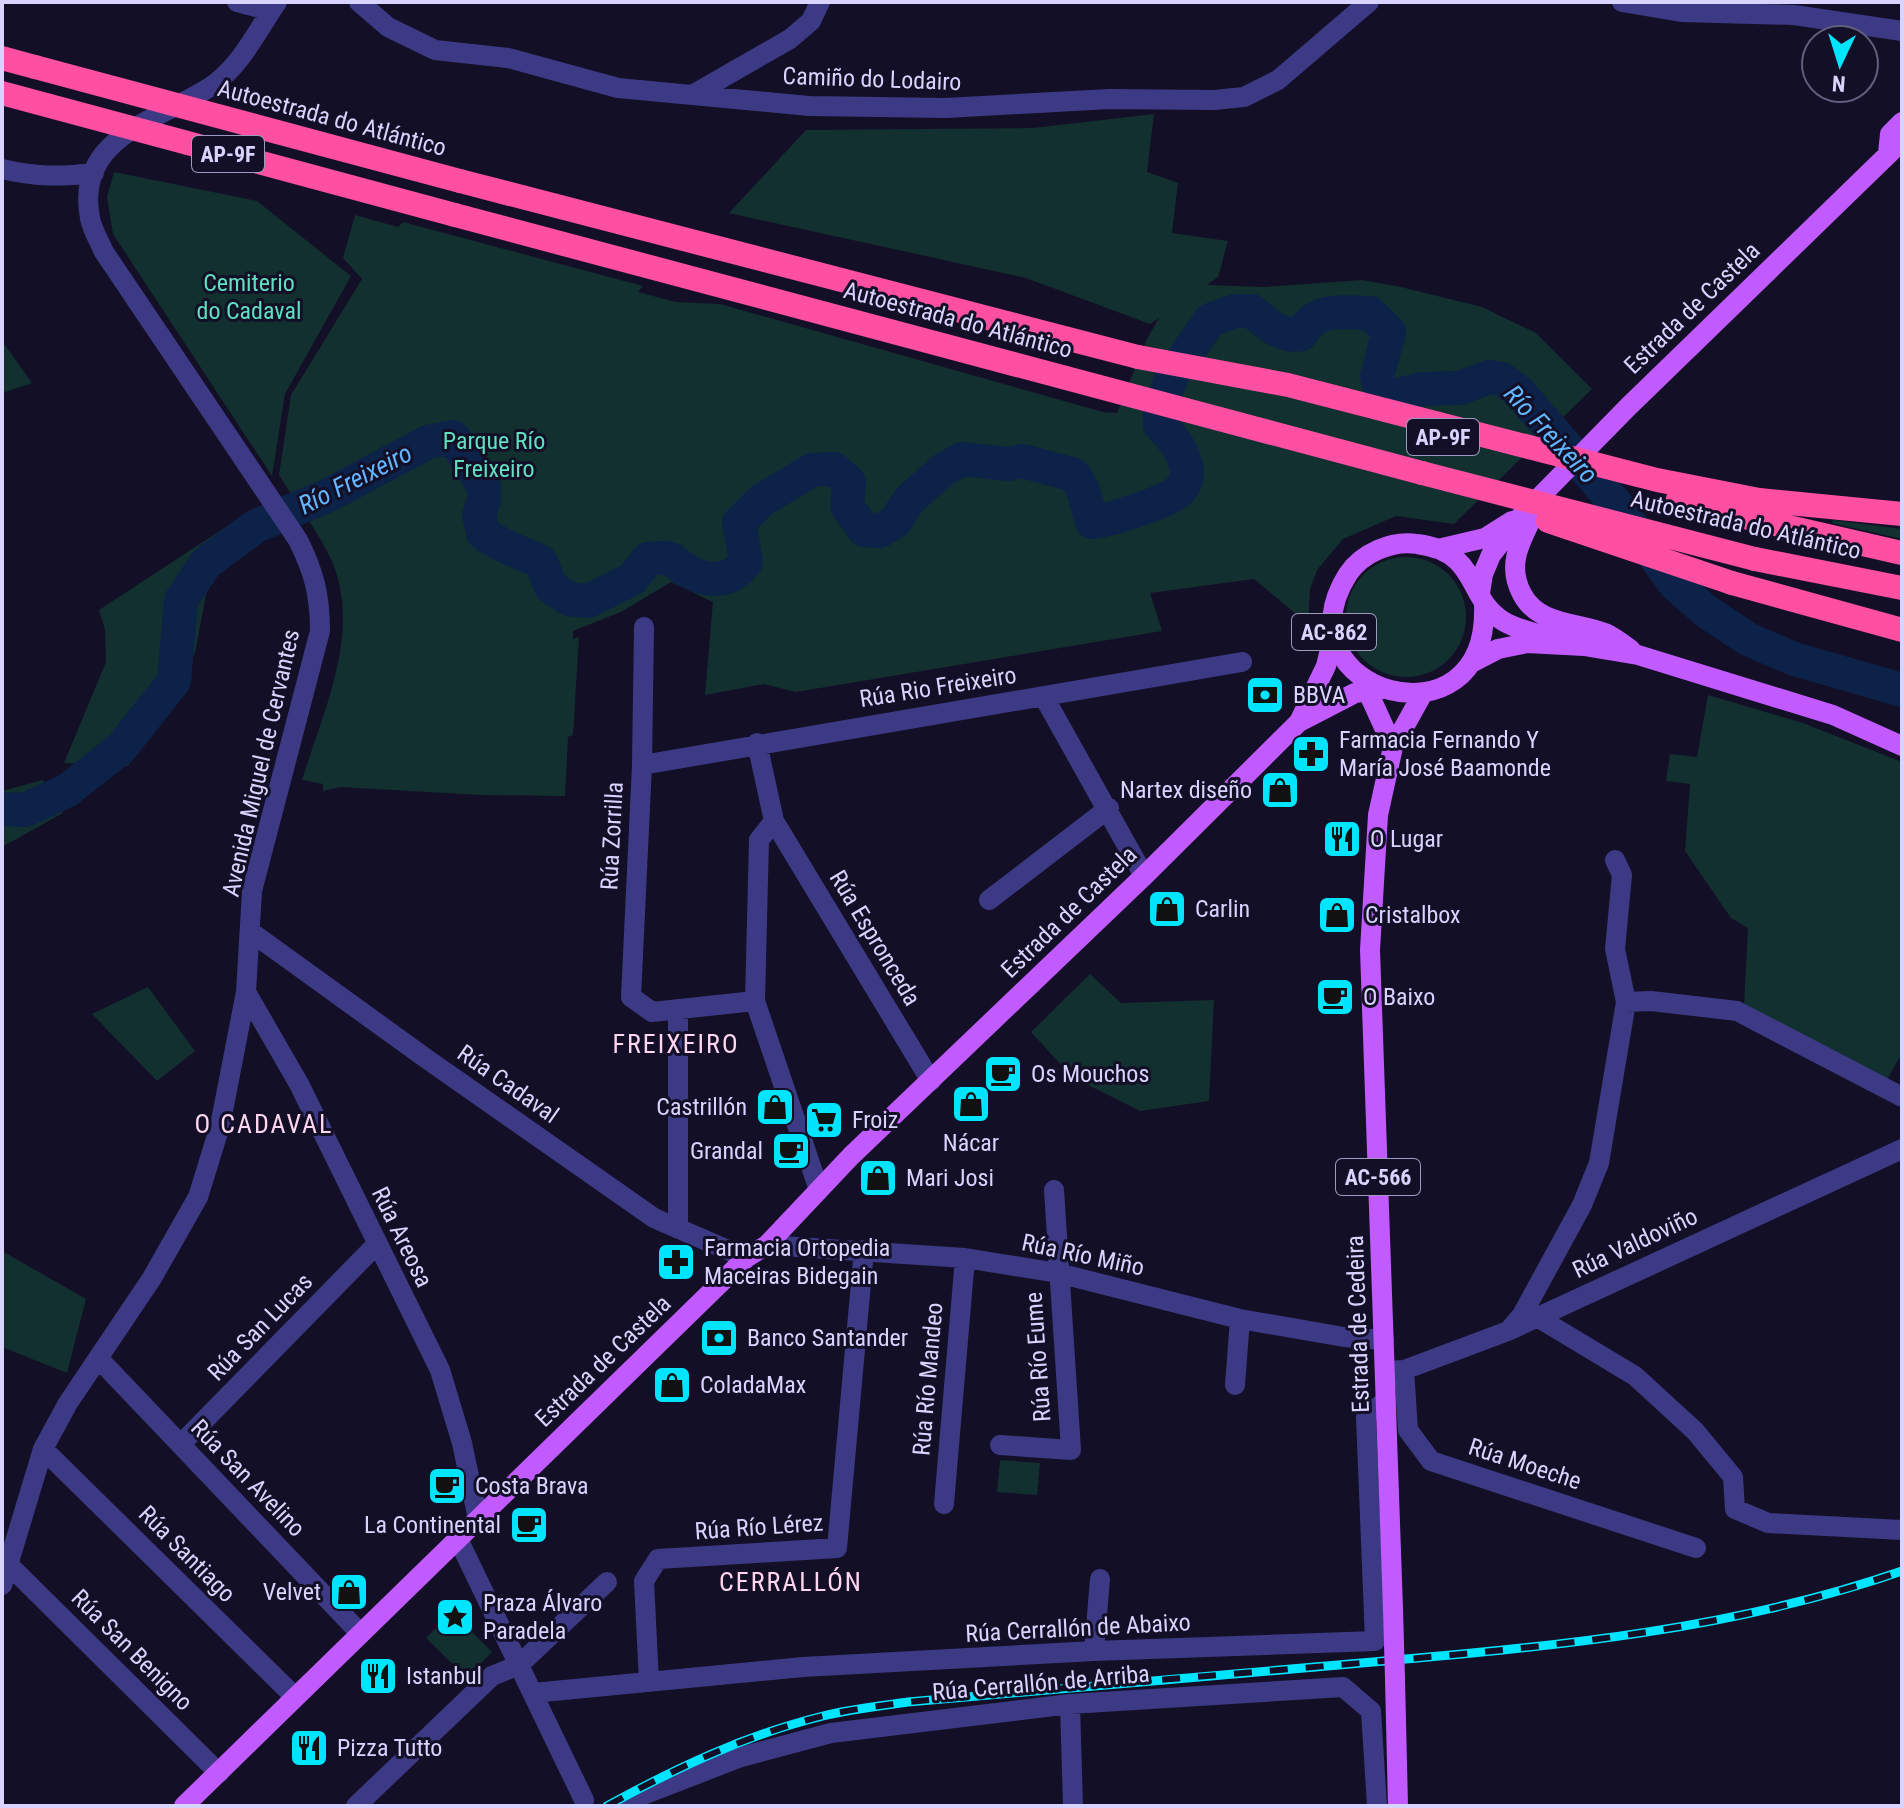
<svg xmlns="http://www.w3.org/2000/svg" width="1904" height="1808" font-family="'Roboto Condensed',sans-serif">
<style>
.green{fill:#12302f}
.lines{fill:none;stroke-linecap:round;stroke-linejoin:round}
.river{stroke:#0c2248;stroke-width:34}
.minor{stroke:#3d3a85;stroke-width:20}
.major{stroke:#c25bff;stroke-width:20}
.highway{stroke:#ff4fa3;stroke-width:24}
.rail-casing{stroke:#00e5ff;stroke-width:9}
.rail{stroke:#130f26;stroke-width:6;stroke-dasharray:18;stroke-linecap:butt}
.major-bridge{stroke:#c25bff;stroke-width:20}
.highway-bridge{stroke:#ff4fa3;stroke-width:24}
.labels{text-anchor:middle;dominant-baseline:central;stroke-width:6;stroke-linejoin:round;paint-order:stroke}
.shield{fill:#130f26;stroke:#9e99be;stroke-width:2}
.shield-label{font-size:22px;font-weight:bold;fill:#d9d4ff}
.street-label{font-size:24px;fill:#d9d4ff;stroke:#130f26}
.park-label{font-size:24px;fill:#5fe0c0;stroke:#130f26}
.poi-label{font-size:24px;fill:#d9d4ff;stroke:#130f26;text-anchor:start}
.water-label{font-size:26px;font-style:italic;fill:#62b6ff;stroke:#130f26}
.neighbourhood-label{font-size:26px;letter-spacing:2px;fill:#ffd6f0;stroke:#130f26}
</style>
<rect width="100%" height="100%" fill="#130f26"/>
<path class="green" d="M1154,114L1147,172L1178,183L1172,233L1228,241L1218,277L1207,285L1264,287L1362,280L1401,287L1482,307L1536,333L1592,389L1454,524L1396,516L1343,539L1317,570L1310,589L1308,624L1254,579L1150,593L1162,631L796,692L764,684L705,695L713,602L671,582L621,612L573,631V639L579,637L573,735L568,737L565,796L481,795L340,787L323,791V784L302,780C324,709 365,625 328,553C314,526 295,501 279,475L291,395L362,279L343,258L355,215L398,227L403,222L643,286L638,292L676,302L720,304L1103,412L1117,413L1146,341L1159,318L1150,324L1026,278L729,213L806,130L1033,128Z
M114,172L257,201L351,276L285,394L272,476L113,234L107,197Z
M2,341L32,383L2,393Z
M250,511L264,530L210,573L195,653L128,766L64,763L106,662L105,629L99,610Z
M1833,520L1902,529V539L1832,523Z
M1346 617a60 60 0 1 1 120 0a60 60 0 1 1-120 0Z
M1708,695L1803,723L1902,762V1053L1887,1080L1744,1005L1748,928L1731,918L1685,851L1690,784L1666,781L1670,754L1697,757Z
M43,780L63,813L2,847V791Z
M1090,974L1121,1003L1214,1000L1209,1101L1140,1111L1072,1077L1031,1032Z
M148,987L195,1051L157,1081L92,1014Z
M2,1251L86,1299L67,1373L2,1347Z
M1000,1460L1040,1463L1037,1495L997,1492Z
M452,1612L492,1652L467,1678L426,1638Z"/>
<g class="lines">
<path class="river" d="M2,809L25,810L68,790L121,748L174,681L181,600L206,563L256,526L329,495L428,442L453,437L484,487V500L479,515L483,533C501,547 521,552 541,562L551,587L569,599L588,601L632,579L648,559C654,559 662,557 668,558C674,559 678,565 684,569C707,583 729,584 746,562L739,523L762,500L812,470L834,469L849,482L847,506L864,530L880,531L895,522L909,500L943,470L962,459L1009,464L1023,461L1074,475L1083,490L1092,522C1109,520 1124,515 1140,509C1152,505 1165,501 1175,494C1202,476 1177,441 1160,425V411L1172,375L1210,320L1235,311H1252C1266,323 1282,338 1301,334C1317,306 1341,313 1370,313L1389,332L1377,376L1380,391L1394,396L1422,389L1460,388L1489,377L1502,379L1518,391L1615,503L1676,585L1707,612L1748,639L1794,659L1902,690"/>
<path class="minor" d="M237,2L271,11
M359,2L388,27L435,50L508,58L618,88L809,106L946,108L1109,99L1214,100L1244,97L1278,80L1369,2
M1622,2L1681,12L1794,15L1902,31
M694,94L790,39L811,21L820,2
M2,169C34,177 61,177 94,173
M644,627L642,765L631,997L652,1012L755,1001
M1044,697L1144,876
M757,743L774,821L931,1081
M642,765L1242,662
M774,821L759,840L755,1001L819,1190
M989,900L1109,808
M251,932L424,1057L654,1218L746,1258
M246,992L299,1084L440,1370L462,1443L478,1519
M1626,1002L1651,1001L1737,1011L1902,1097
M678,1229V1010
M767,1245L965,1258L1058,1273L1240,1319L1344,1337L1384,1340
M1537,1317L1635,1376L1695,1431L1733,1477L1735,1509L1768,1523L1902,1530
M1511,1328L1522,1315L1582,1205L1599,1163L1626,1002L1615,949L1622,875L1615,860
M99,1359L360,1633
M1404,1370L1408,1430L1431,1461L1696,1548
M1385,1371L1404,1370L1508,1331L1902,1149
M1235,1385L1240,1319
M181,1444L376,1245
M1000,1445L1071,1450L1054,1190
M43,1449L295,1697
M944,1504L965,1258
M458,1539L584,1800
M8,1564L219,1773
M2,1585L43,1449L68,1403L152,1278L198,1197L220,1126L246,992L252,891L320,631C320,595 314,572 298,540L104,252C100,242 92,230 90,218C74,135 162,120 213,85C242,64 257,31 277,2
M1094,1651L1100,1579
M649,1682L644,1581L658,1559L837,1548L864,1250
M533,1693L803,1667L1094,1651L1375,1641L1366,1417L1386,1400
M1070,1704L1073,1806
M356,1806L492,1676L519,1665L607,1582
M625,1806L643,1795L741,1757L831,1733L1070,1704L1343,1687L1371,1711L1377,1806"/>
<path class="major" d="M1888,153L1890,134L1902,122
M1532,518C1519,544 1507,566 1522,594C1538,625 1576,622 1605,633C1614,637 1623,644 1631,650
M1438,549L1485,538L1512,521
M1480,593L1483,574L1491,555L1522,515L1628,407L1902,141
M1484,605C1490,755 1273,692 1348,574C1362,553 1392,540 1417,544C1480,552 1465,597 1503,621C1520,632 1563,640 1584,646
M1471,663L1498,649L1527,643L1584,646L1638,655L1833,715L1902,746
M1363,681L1393,747
M1299,722L1326,666L1334,633
M1393,1609L1370,950L1378,815L1393,747L1423,693
M1395,1679L1398,1806
M184,1806L746,1258L767,1245L851,1156L1144,876L1299,722L1355,693L1382,689"/>
<path class="highway" d="M2,58L35,67
M460,181L1138,357
M455,215L1422,473
M1759,500L1902,514
M1749,518L1902,553
M1755,559L1902,588
M1732,583L1902,630"/>
<defs>
<path id="rail" d="M607,1806C676,1768 746,1735 823,1716C851,1709 880,1706 908,1702C1063,1688 1218,1675 1373,1662C1554,1646 1729,1631 1902,1571"/>
</defs>
<use href="#rail" class="rail-casing"/>
<use href="#rail" class="rail"/>
<path class="major-bridge" d="M1393,1609L1395,1679"/>
<path class="highway-bridge" d="M35,67L460,181
M2,93L455,215
M1138,357L1288,385L1657,480L1759,500
M1422,473L1755,559
M1678,499L1749,518
M1548,521L1732,583"/>
</g>
<defs>
<symbol id="bank-square" viewBox="-11 -11 22 22"><rect x="-9" y="-9" width="18" height="18" rx="4" fill="#00e5ff" stroke="#130f26"/><path d="M-6-4H6V4H-6ZM0-2.3a2.3 2.3 0 1 0 0 4.6a2.3 2.3 0 1 0 0-4.6Z" fill="#111"/></symbol>
<symbol id="pharmacy-square" viewBox="-11 -11 22 22"><rect x="-9" y="-9" width="18" height="18" rx="4" fill="#00e5ff" stroke="#130f26"/><path d="M-2-6h4v4h4v4h-4v4h-4v-4h-4v-4h4Z" fill="#111"/></symbol>
<symbol id="shop-square" viewBox="-11 -11 22 22"><rect x="-9" y="-9" width="18" height="18" rx="4" fill="#00e5ff" stroke="#130f26"/><path d="M-5-2.5h2.3a2.7 3.5 0 0 1 5.4 0H5L5.5 6h-11ZM-1.5-2.5h3a1.5 2.3 0 0 0-3 0Z" fill="#111"/></symbol>
<symbol id="restaurant-square" viewBox="-11 -11 22 22"><rect x="-9" y="-9" width="18" height="18" rx="4" fill="#00e5ff" stroke="#130f26"/><path d="M-5-6h1v4h1v-4h1v4h1v-4h1v5L-1.5 .5V6h-2V.5L-5-1ZM5-6V6H3V1.5H1.5Q1.5-4 5-6Z" fill="#111"/></symbol>
<symbol id="cafe-square" viewBox="-11 -11 22 22"><rect x="-9" y="-9" width="18" height="18" rx="4" fill="#00e5ff" stroke="#130f26"/><path d="M-5.5-4.5H6V0H3Q3 3.5 0 3.5H-2.5Q-5.5 3.5-5.5 0ZM3-3.2v2h1.7v-2ZM-6 4.5H4V6H-6Z" fill="#111"/></symbol>
<symbol id="supermarket-square" viewBox="-11 -11 22 22"><rect x="-9" y="-9" width="18" height="18" rx="4" fill="#00e5ff" stroke="#130f26"/><path d="M-6-5.5h2.5l.6 2H6L4.5 2H-2.5L-4.4-4H-6ZM-1.5 3.2a1.3 1.3 0 1 0 .1 0ZM3 3.2a1.3 1.3 0 1 0 .1 0Z" fill="#111"/></symbol>
<symbol id="sight-square" viewBox="-11 -11 22 22"><rect x="-9" y="-9" width="18" height="18" rx="4" fill="#00e5ff" stroke="#130f26"/><path d="M0-6L1.8-2.2L6-1.7L2.9 1.2L3.7 5.4L0 3.3L-3.7 5.4L-2.9 1.2L-6-1.7L-1.8-2.2Z" fill="#111"/></symbol>
</defs>
<g fill-rule="evenodd">
<use href="#bank-square" x="1243" y="673" width="44" height="44"/>
<use href="#pharmacy-square" x="1289" y="732" width="44" height="44"/>
<use href="#shop-square" x="1258" y="768" width="44" height="44"/>
<use href="#restaurant-square" x="1320" y="817" width="44" height="44"/>
<use href="#shop-square" x="1145" y="887" width="44" height="44"/>
<use href="#shop-square" x="1315" y="893" width="44" height="44"/>
<use href="#cafe-square" x="1313" y="975" width="44" height="44"/>
<use href="#cafe-square" x="981" y="1052" width="44" height="44"/>
<use href="#shop-square" x="949" y="1082" width="44" height="44"/>
<use href="#shop-square" x="753" y="1085" width="44" height="44"/>
<use href="#supermarket-square" x="802" y="1098" width="44" height="44"/>
<use href="#cafe-square" x="769" y="1129" width="44" height="44"/>
<use href="#shop-square" x="856" y="1156" width="44" height="44"/>
<use href="#pharmacy-square" x="654" y="1240" width="44" height="44"/>
<use href="#bank-square" x="697" y="1316" width="44" height="44"/>
<use href="#shop-square" x="650" y="1363" width="44" height="44"/>
<use href="#cafe-square" x="425" y="1464" width="44" height="44"/>
<use href="#cafe-square" x="507" y="1503" width="44" height="44"/>
<use href="#shop-square" x="327" y="1570" width="44" height="44"/>
<use href="#sight-square" x="433" y="1595" width="44" height="44"/>
<use href="#restaurant-square" x="356" y="1654" width="44" height="44"/>
<use href="#restaurant-square" x="287" y="1726" width="44" height="44"/>
</g>
<g class="labels">
<g class="shield">
<rect x="192" y="136" width="72" height="36" rx="6"/>
<rect x="1407" y="419" width="72" height="36" rx="6"/>
<rect x="1292" y="614" width="84" height="36" rx="6"/>
<rect x="1336" y="1159" width="84" height="36" rx="6"/>
</g>
<g class="shield-label">
<text x="228" y="154">AP-9F</text>
<text x="1443" y="437">AP-9F</text>
<text x="1334" y="632">AC-862</text>
<text x="1378" y="1177">AC-566</text>
</g>
<g class="street-label">
<text transform="translate(872 79) rotate(2)">Camiño do Lodairo</text>
<text transform="translate(332 118) rotate(15)">Autoestrada do Atlántico</text>
<text transform="translate(1692 308) rotate(-44)">Estrada de Castela</text>
<text transform="translate(958 320) rotate(15)">Autoestrada do Atlántico</text>
<text transform="translate(1746 525) rotate(13)">Autoestrada do Atlántico</text>
<text transform="translate(938 687) rotate(-9)">Rúa Rio Freixeiro</text>
<text transform="translate(261 763) rotate(-77)">Avenida Miguel de Cervantes</text>
<text transform="translate(612 836) rotate(-87)">Rúa Zorrilla</text>
<text transform="translate(1069 912) rotate(-44)">Estrada de Castela</text>
<text transform="translate(875 938) rotate(59)">Rúa Espronceda</text>
<text transform="translate(508 1084) rotate(35)">Rúa Cadaval</text>
<text transform="translate(402 1237) rotate(64)">Rúa Areosa</text>
<text transform="translate(1635 1243) rotate(-25)">Rúa Valdoviño</text>
<text transform="translate(1083 1255) rotate(12)">Rúa Río Miño</text>
<text transform="translate(1358 1324) rotate(-92)">Estrada de Cedeira</text>
<text transform="translate(260 1327) rotate(-46)">Rúa San Lucas</text>
<text transform="translate(1038 1357) rotate(-94)">Rúa Río Eume</text>
<text transform="translate(603 1361) rotate(-44)">Estrada de Castela</text>
<text transform="translate(928 1379) rotate(-85)">Rúa Río Mandeo</text>
<text transform="translate(1525 1464) rotate(18)">Rúa Moeche</text>
<text transform="translate(248 1478) rotate(46)">Rúa San Avelino</text>
<text transform="translate(759 1527) rotate(-4)">Rúa Río Lérez</text>
<text transform="translate(187 1554) rotate(45)">Rúa Santiago</text>
<text transform="translate(1078 1628) rotate(-3)">Rúa Cerrallón de Abaixo</text>
<text transform="translate(132 1650) rotate(45)">Rúa San Benigno</text>
<text transform="translate(1041 1683) rotate(-5)">Rúa Cerrallón de Arriba</text>
</g>
<g class="park-label">
<text x="249" y="283">Cemiterio<tspan x="249" dy="28">do Cadaval</tspan></text>
<text x="494" y="441">Parque Río<tspan x="494" dy="28">Freixeiro</tspan></text>
</g>
<g class="poi-label">
<text x="1293" y="695">BBVA</text>
<text x="1339" y="740">Farmacia Fernando Y<tspan x="1339" dy="28">María José Baamonde</tspan></text>
<text x="1252" y="790" text-anchor="end">Nartex diseño</text>
<text x="1370" y="839">O Lugar</text>
<text x="1195" y="909">Carlin</text>
<text x="1365" y="915">Cristalbox</text>
<text x="1363" y="997">O Baixo</text>
<text x="1031" y="1074">Os Mouchos</text>
<text x="747" y="1107" text-anchor="end">Castrillón</text>
<text x="852" y="1120">Froiz</text>
<text x="971" y="1143" text-anchor="middle">Nácar</text>
<text x="763" y="1151" text-anchor="end">Grandal</text>
<text x="906" y="1178">Mari Josi</text>
<text x="704" y="1248">Farmacia Ortopedia<tspan x="704" dy="28">Maceiras Bidegain</tspan></text>
<text x="747" y="1338">Banco Santander</text>
<text x="700" y="1385">ColadaMax</text>
<text x="475" y="1486">Costa Brava</text>
<text x="501" y="1525" text-anchor="end">La Continental</text>
<text x="321" y="1592" text-anchor="end">Velvet</text>
<text x="483" y="1603">Praza Álvaro<tspan x="483" dy="28">Paradela</tspan></text>
<text x="406" y="1676">Istanbul</text>
<text x="337" y="1748">Pizza Tutto</text>
</g>
<g class="water-label">
<text transform="translate(1551 434) rotate(47)">Río Freixeiro</text>
<text transform="translate(355 479) rotate(-27)">Río Freixeiro</text>
</g>
<g class="neighbourhood-label">
<text x="676" y="1044">FREIXEIRO</text>
<text x="264" y="1124">O CADAVAL</text>
<text x="791" y="1582">CERRALLÓN</text>
</g>
</g>
<rect width="1904" height="1808" fill="none" stroke="#d9d4ff" stroke-width="8"/>
<g transform="translate(1840 64) rotate(184)"><circle r="38" fill="#130f26" stroke="#625e7d" stroke-width="2"/>
<path d="M0-6L14 30L0 20L-14 30Z" fill="#00e5ff"/>
<text y="-12" font-size="22" font-weight="bold" text-anchor="middle" fill="#d9d4ff">N</text>
</g>
</svg>
